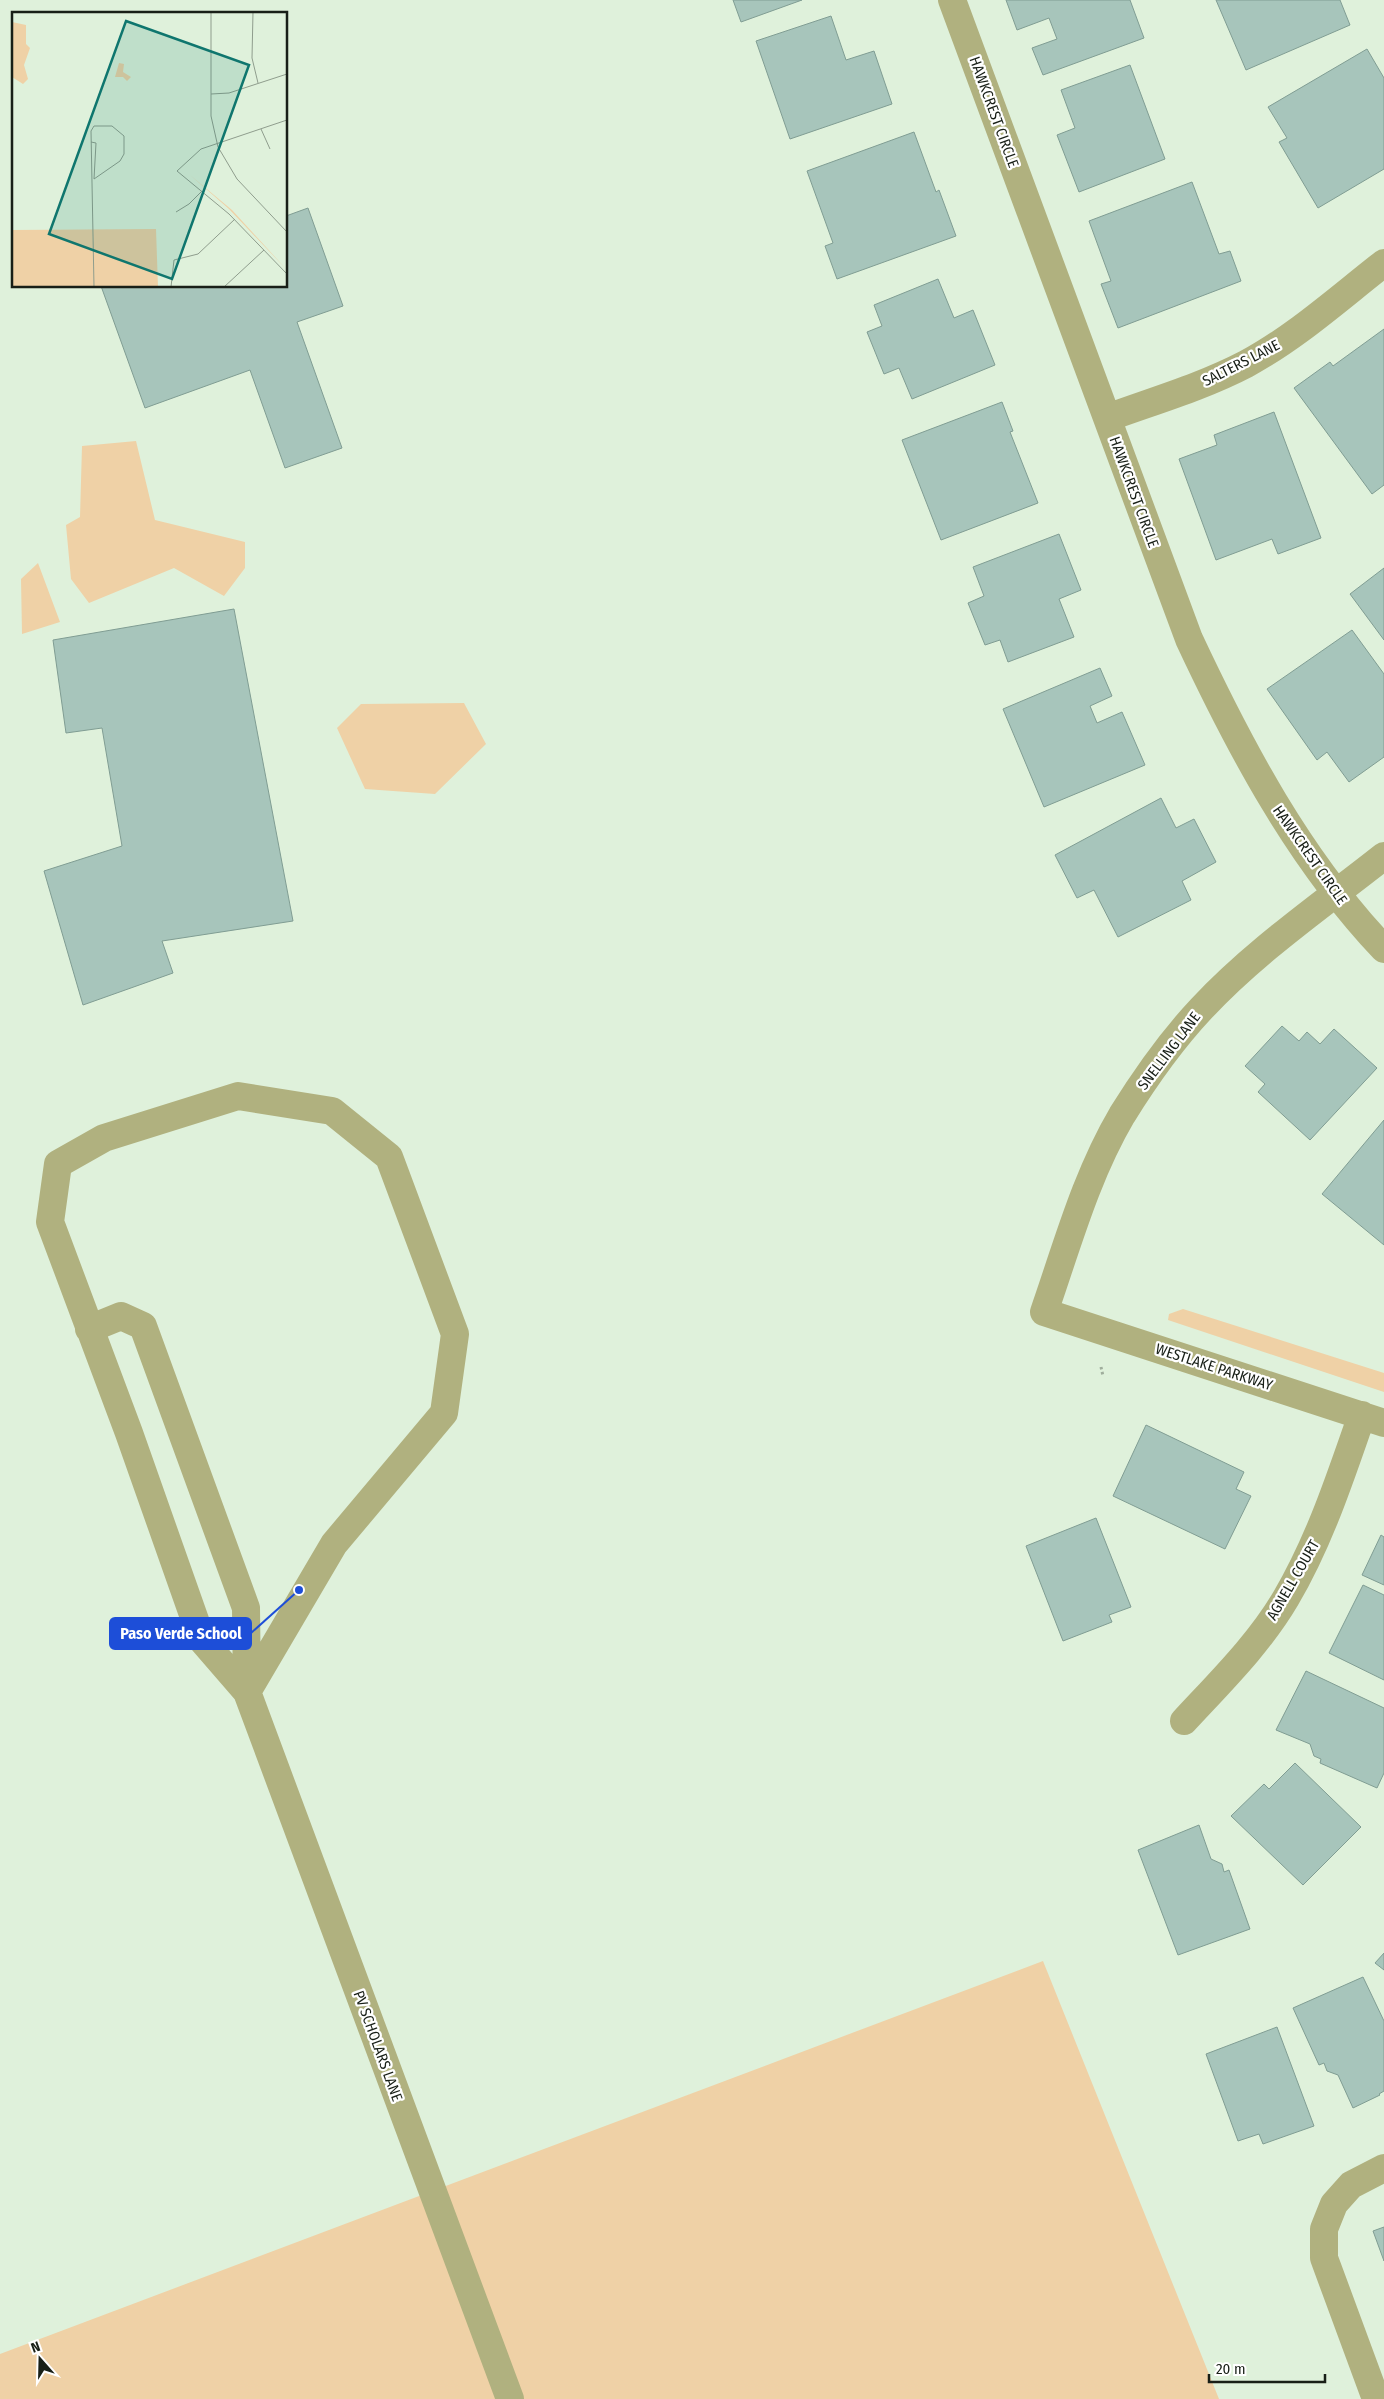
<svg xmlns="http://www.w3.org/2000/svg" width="1384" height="2399" font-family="'Fira Sans Condensed',sans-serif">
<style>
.green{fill:#efd1a6}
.building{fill:#a7c5bb;stroke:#809d93}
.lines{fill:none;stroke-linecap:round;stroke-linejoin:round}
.path{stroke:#a0ae9d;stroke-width:3;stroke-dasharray:2.5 2.5;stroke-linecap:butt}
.street{stroke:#b0b17f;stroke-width:28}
.labels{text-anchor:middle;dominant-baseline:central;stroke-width:4.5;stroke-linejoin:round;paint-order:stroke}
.street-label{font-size:15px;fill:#181f17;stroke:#fff}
.inset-road{fill:none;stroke:#8f9d8d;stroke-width:1}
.view{fill:#0f766e;fill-opacity:0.15;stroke:#0f766e;stroke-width:2.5}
.inset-edge{fill:none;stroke:#181f17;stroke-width:2.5}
.leader{fill:none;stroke:#1d4ed8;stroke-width:2}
.callout-dot{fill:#1d4ed8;stroke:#fff;stroke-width:2}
.callout{fill:#1d4ed8;stroke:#1d4ed8;stroke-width:2}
.callout-label{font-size:16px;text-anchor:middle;font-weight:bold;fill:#fff}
</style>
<rect width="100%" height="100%" fill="#dff1db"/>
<path class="green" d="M136,441L155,520L245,542V568L224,596L174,568L89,603L71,579L66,525L80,517L82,446Z
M38,563L60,622L22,634L21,579Z
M464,703L486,744L435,794L365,789L337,728L361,704Z
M1183,1309L1384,1373V1392L1168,1320L1169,1314Z
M1043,1961L1219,2399H0V2354Z"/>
<path class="building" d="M733,0H802L741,22Z
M1006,0H1130L1144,38L1043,75L1032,48L1057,39L1049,18L1017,30Z
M1216,0H1340L1350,25L1246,70Z
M831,16L846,60L874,51L892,104L790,139L756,41Z
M1367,49L1384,78V169L1318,208L1279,142L1287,138L1268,107Z
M1130,65L1165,159L1079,192L1057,135L1075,128L1061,90Z
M914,132L936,192L939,190L956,236L837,279L825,246L833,243L807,171Z
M1192,182L1219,254L1230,251L1241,281L1118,328L1101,284L1111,281L1089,221Z
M308,208L343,306L297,322L342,448L285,468L250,370L145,408L101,286H286V216Z
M938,279L954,318L973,310L995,365L912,399L899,368L884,374L867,332L882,326L874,305Z
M1384,329V485L1372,494L1294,388L1330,362L1333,366Z
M1002,402L1013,431L1010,432L1038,503L941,540L902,440Z
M1274,412L1321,538L1278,554L1272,539L1216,560L1179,459L1217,445L1214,435Z
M1059,534L1081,590L1059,599L1074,637L1008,662L1000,640L985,645L968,603L984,596L973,567Z
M1384,568V640L1350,594Z
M234,609L293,921L162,941L173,973L83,1005L44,871L122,846L102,728L66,733L53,640Z
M1352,630L1384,674V757L1349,782L1327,752L1317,760L1267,689Z
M1100,668L1112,696L1090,706L1097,723L1122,712L1145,765L1044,807L1003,709Z
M1161,798L1176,828L1194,819L1216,862L1182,881L1191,900L1118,937L1094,890L1077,898L1055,855Z
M1282,1026L1299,1041L1307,1032L1320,1044L1334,1029L1377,1068L1310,1140L1258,1092L1265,1084L1245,1066Z
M1384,1120V1245L1322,1194Z
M1146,1425L1244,1472L1236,1489L1251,1496L1225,1549L1113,1496Z
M1096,1518L1131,1607L1109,1615L1112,1622L1063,1641L1026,1546Z
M1381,1535L1384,1537V1585L1362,1575Z
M1363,1585L1384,1595V1680L1329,1653Z
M1306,1671L1384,1708V1773L1377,1788L1320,1763L1321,1759L1314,1756L1310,1744L1276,1730Z
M1295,1763L1361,1827L1303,1885L1231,1816L1264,1784L1269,1789Z
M1199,1825L1211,1859L1222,1864L1224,1872L1229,1870L1250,1929L1178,1955L1138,1850Z
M1384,1953V1970L1375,1963Z
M1363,1977L1384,2021V2091L1379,2094L1380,2095L1353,2108L1338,2075L1327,2071L1324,2063L1319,2065L1293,2008Z
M1277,2027L1314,2126L1263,2144L1259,2134L1238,2141L1206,2054Z
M1384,2227V2261L1373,2231Z"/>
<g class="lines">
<path class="path" d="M1101,1367L1103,1376"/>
<path class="street" d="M952,0L1189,639C1241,750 1299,859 1384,949
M1107,418C1153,401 1202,387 1246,364C1296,337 1339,298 1384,263
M1384,856C1322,905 1255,951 1201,1009C1171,1041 1145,1078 1122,1115C1086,1176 1067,1246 1044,1312L1384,1423
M238,1096L332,1111L389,1157L455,1334L444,1413L334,1544L247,1692L202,1640L129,1433L50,1222L58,1164L104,1138Z
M89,1329L121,1316L143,1326L246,1608L247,1692L510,2399
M1184,1721C1220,1682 1259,1644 1286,1598C1320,1540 1340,1478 1362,1415
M1376,2399L1324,2258V2229L1334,2204L1351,2185L1384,2168"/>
</g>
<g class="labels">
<g class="street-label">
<text transform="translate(994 112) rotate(70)">HAWKCREST CIRCLE</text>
<text transform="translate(1241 363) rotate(-27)">SALTERS LANE</text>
<text transform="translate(1134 492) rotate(70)">HAWKCREST CIRCLE</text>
<text transform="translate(1310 855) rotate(55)">HAWKCREST CIRCLE</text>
<text transform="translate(1169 1051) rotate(-53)">SNELLING LANE</text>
<text transform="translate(1214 1367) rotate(18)">WESTLAKE PARKWAY</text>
<text transform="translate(1293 1580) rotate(-60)">AGNELL COURT</text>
<text transform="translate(378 2046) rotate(70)">PV SCHOLARS LANE</text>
</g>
</g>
<g transform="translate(12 12)">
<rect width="275" height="275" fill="#dff1db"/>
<path d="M0,10L14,13V32L18,36L12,53L16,67L11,72L0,65ZM107,51L112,52L111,60L119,65L115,69L111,65H103ZM178,163L220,198L275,258L217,197ZM144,217L146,275H0V218Z" fill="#efd1a6"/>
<path class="inset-road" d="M199,0V104L206,135L225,167L275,220M241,0L240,46L246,71M199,82L217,81L275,62M275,108L189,137L165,159L217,202L275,262M249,117L258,137M79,130L84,131L82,167M82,167L108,149L112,142V124L100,114H82L79,119L82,275M164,200L177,192L190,179M159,275L162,248L186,242L223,207M212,275L252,238"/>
<path class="view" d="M114,9L237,53L160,267L37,222Z"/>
<rect width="275" height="275" class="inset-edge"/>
</g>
<path class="leader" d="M299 1590L251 1633"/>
<circle class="callout-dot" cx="299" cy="1590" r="5"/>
<rect class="callout" x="110" y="1618" width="141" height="31" rx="5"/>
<g class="callout-label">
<text x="181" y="1639">Paso Verde School</text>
</g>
<g transform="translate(40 2359) rotate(340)" stroke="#ffffff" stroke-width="4" paint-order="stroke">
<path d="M0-4L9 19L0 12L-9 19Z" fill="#181f17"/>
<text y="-8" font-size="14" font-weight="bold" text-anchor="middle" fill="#181f17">N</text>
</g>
<path d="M1209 2374v8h116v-8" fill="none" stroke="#181f17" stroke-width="2.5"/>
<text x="1216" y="2374" font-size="15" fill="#181f17" stroke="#ffffff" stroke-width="4" paint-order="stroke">20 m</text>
</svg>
